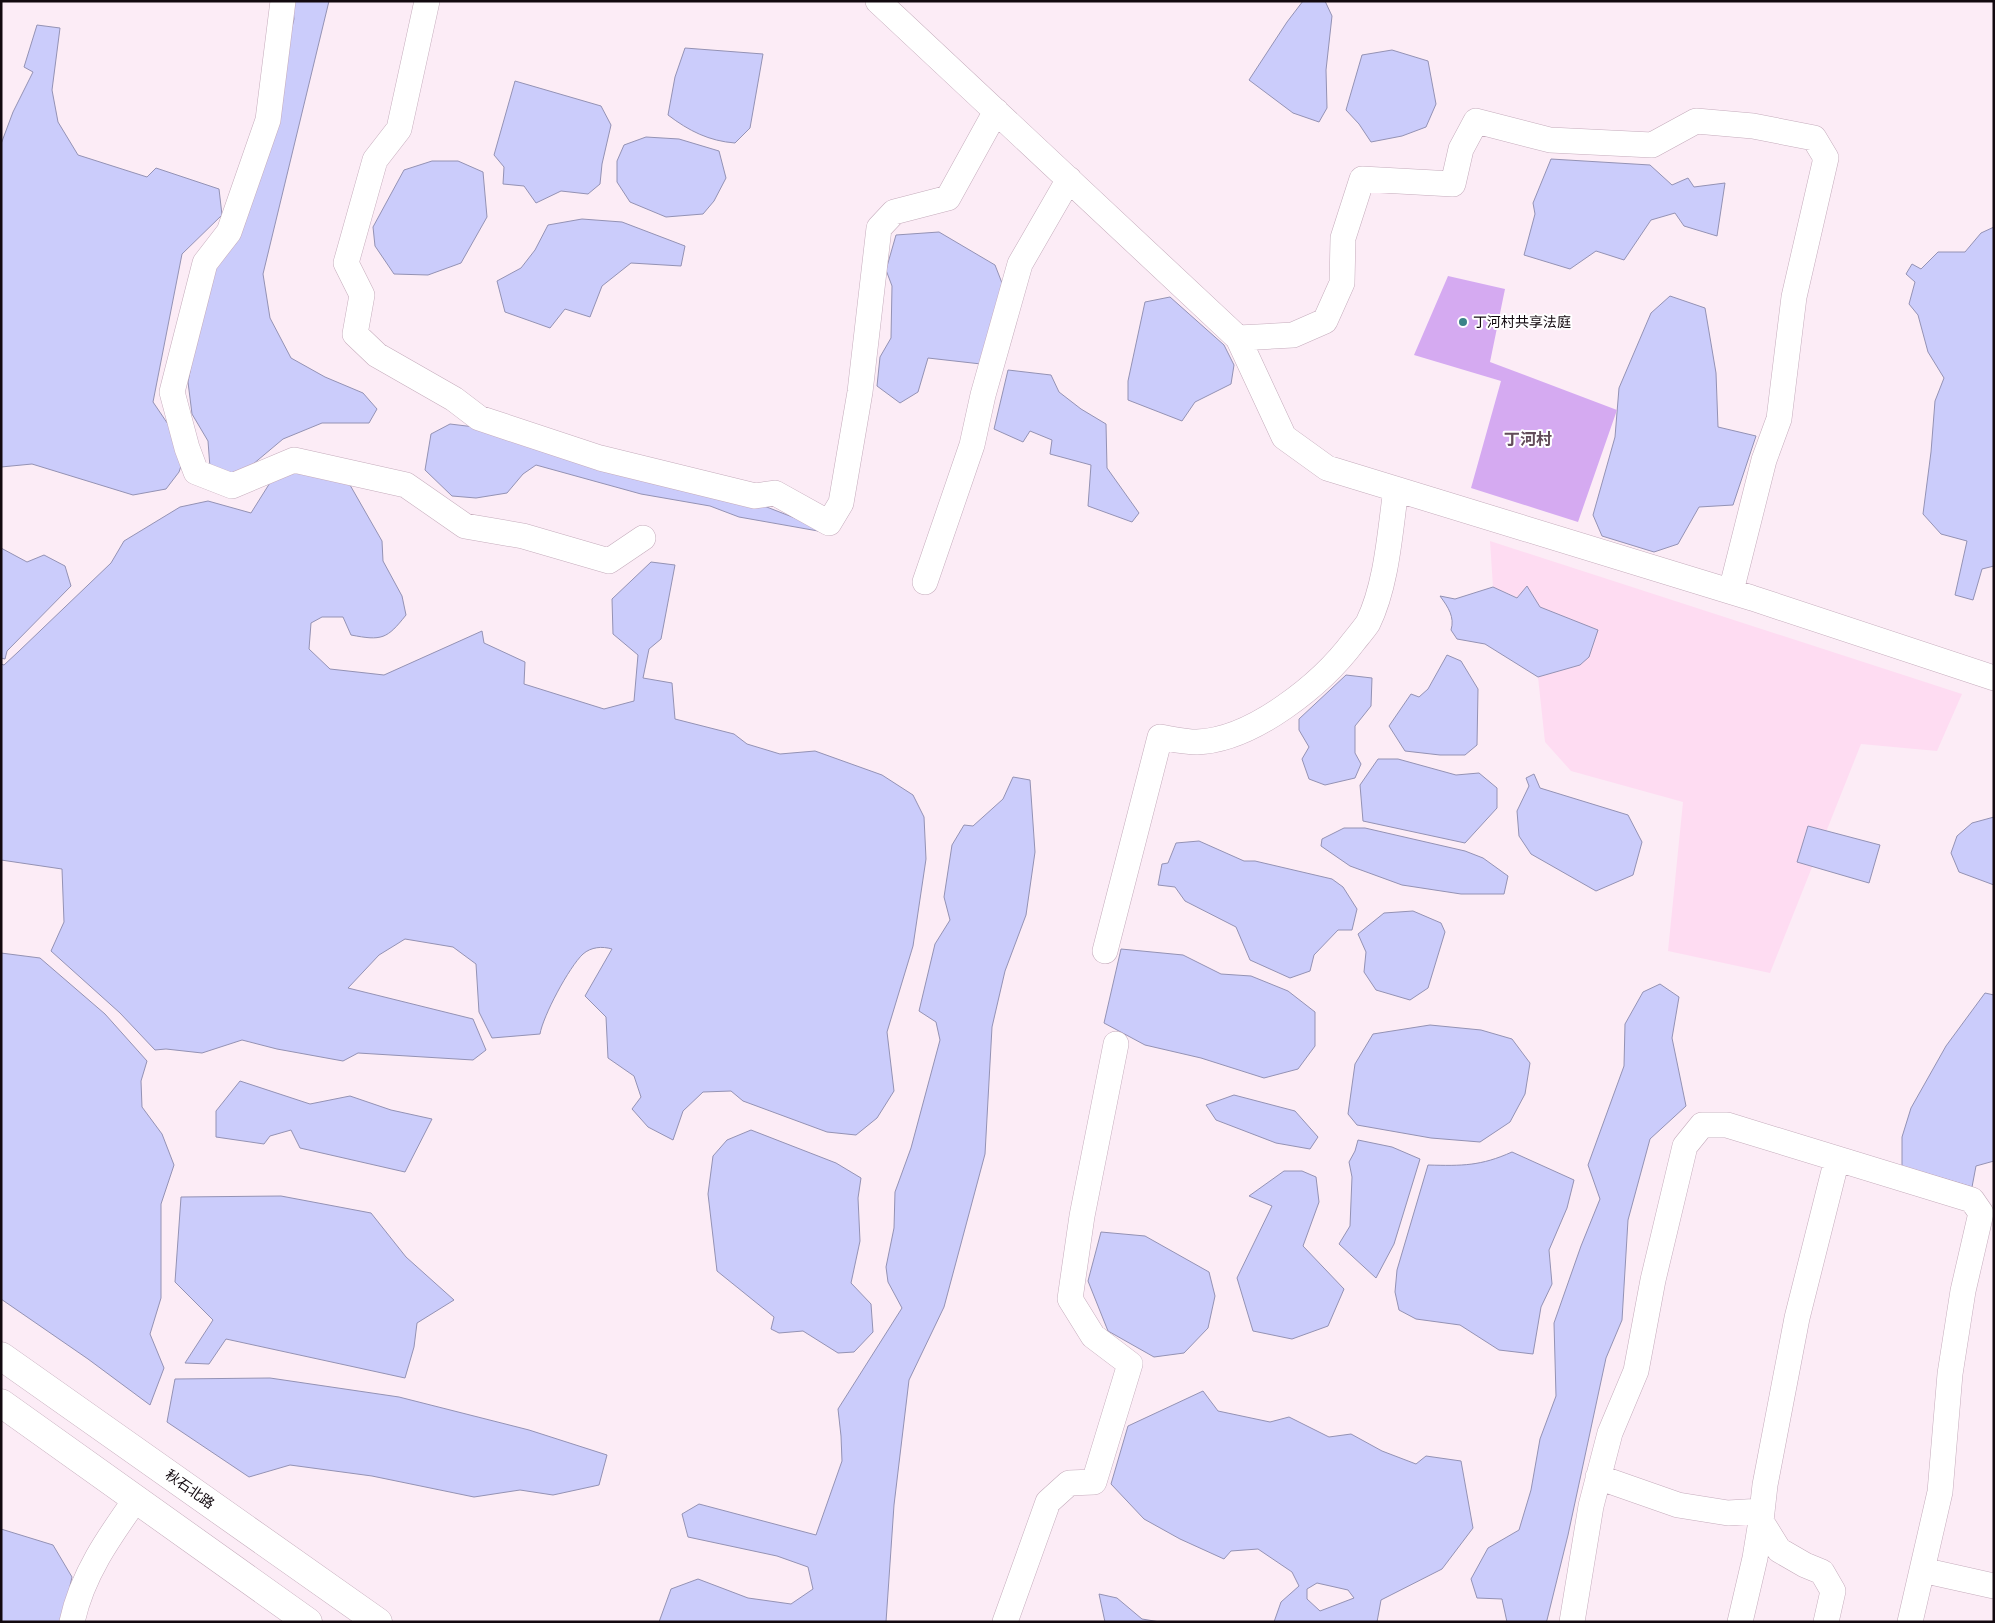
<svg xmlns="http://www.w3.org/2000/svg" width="1995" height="1623" font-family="Mulish,'Noto Sans SC',sans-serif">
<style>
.built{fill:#fedcf2}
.water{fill:#cbccfb;stroke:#9492b4;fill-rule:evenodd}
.building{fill:#d5aaf1}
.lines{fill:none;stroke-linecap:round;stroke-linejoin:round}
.minor-casing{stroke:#c5acbc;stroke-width:26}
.major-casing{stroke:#c5acbc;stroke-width:29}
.minor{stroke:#fff;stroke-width:25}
.major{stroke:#fff;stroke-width:28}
.poi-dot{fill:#3b8388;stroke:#fff;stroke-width:2}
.labels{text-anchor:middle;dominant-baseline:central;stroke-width:4;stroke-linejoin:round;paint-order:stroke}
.poi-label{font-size:14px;fill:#12090f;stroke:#fff;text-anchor:start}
.street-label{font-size:14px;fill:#12090f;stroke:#fff}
.quarter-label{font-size:16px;font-weight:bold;fill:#624c5a;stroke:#fff}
</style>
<rect width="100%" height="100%" fill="#fcecf6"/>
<path class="built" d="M1490,541L1962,694L1937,751L1861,744L1770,973L1668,951L1683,802L1571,771L1545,742L1538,677L1580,665L1540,607L1493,587Z"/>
<path class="water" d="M292,1H329L263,274L270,318L291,358L325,377L363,393L377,409L369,423H322L283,439L252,465L211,481L208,441L192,414L188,382L203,303L214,267L237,242L294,19Z
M1303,1H1325L1332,16L1326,70L1327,108L1319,122L1293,113L1249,80L1287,22Z
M37,25L60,28L52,90L58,122L78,155L147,177L156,168L219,189L222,215L182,254L153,402L174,433L187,448L179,472L166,489L133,495L32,464L1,467V144L13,112L33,72L24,67Z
M685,48L763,54L750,128L735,143C709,141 689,131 668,115L675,77Z
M1392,50L1428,61L1436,104L1426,127L1402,136L1371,142L1359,124L1346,110L1362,55Z
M515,81L601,106L611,125L602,164L600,184L588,194L561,191L536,203L524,186L503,184L504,167L494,155Z
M646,137L679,139L719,151L726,178L714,201L703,214L666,217L630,202L617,182V161L624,145Z
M1551,159L1650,165L1672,185L1688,178L1694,187L1725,183L1717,236L1684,226L1675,213L1651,220L1624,260L1596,251L1570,269L1524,255L1535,214L1533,203Z
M432,161H458L483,172L487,217L461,263L428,275L394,274L375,246L373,227L404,170Z
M582,219L622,222L685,246L681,266L631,263L602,286L590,317L565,309L550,328L505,312L497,281L521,268L535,250L548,225Z
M1994,227V566L1982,569L1973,600L1955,595L1967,541L1941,534L1923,514L1931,452L1935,401L1944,378L1928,352L1918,315L1909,304L1915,282L1906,274L1912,264L1921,269L1938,252H1965L1981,233Z
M939,232L995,265L1002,283L981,364L928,358L918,392L900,403L877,386L880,357L891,338L892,286L886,270L896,235Z
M1670,296L1705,308L1716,373L1718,427L1756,436L1733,505L1699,507L1678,544L1654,552L1602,536L1593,515L1615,437L1619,388L1651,313Z
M1170,297L1224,345L1234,365L1231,384L1195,402L1182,421L1128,400V381L1145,302Z
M1008,370L1051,375L1059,392L1081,409L1106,424L1107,468L1139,513L1132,522L1088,506L1091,465L1050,454L1052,440L1030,431L1023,442L994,429Z
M450,424L524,433L759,504L818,527V531L739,517L710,506L641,494L536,465L523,474L507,493L476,498L452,496L425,470L431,434Z
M278,470L323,474L350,485L382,541L383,561L402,596L406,615C387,639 382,641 351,635L343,617H322L311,623L309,649L330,669L384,675L482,631L484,643L525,662L524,684L604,709L634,701L638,655L613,634L612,599L651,562L675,565L661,639L649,649L643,678L672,683L675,719L734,734L747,744L780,754L815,751L882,775L913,795L924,817L926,859L913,946L887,1032L894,1091L877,1118L856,1135L827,1132L743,1101L731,1091L703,1092L683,1111L673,1140L648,1127L632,1109L641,1097L634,1076L608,1058L606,1017L585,996L612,949C602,946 591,947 583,954C569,967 543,1016 540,1034L492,1038L479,1012L476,964L453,947L405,939L379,955L348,988L473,1019L486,1050L473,1060L358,1053L343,1061L277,1049L242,1040L202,1053L166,1049L155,1050L120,1013L51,951L64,922L62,869L1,860V664L4,665L18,652L111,563L124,541L180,507L208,501L251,513Z
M1,548L27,562L44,555L65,566L71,586L7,651L5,659L1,658Z
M1527,586L1540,607L1598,630L1589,657L1580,665L1538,677L1485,644L1457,639L1451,630C1455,617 1448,607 1440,596L1455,599L1493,587L1517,598Z
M1447,655L1461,661L1478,689L1477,745L1465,755H1440L1405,751L1389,726L1411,694L1419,697L1428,689Z
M1346,675L1372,678L1371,706L1355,726V753L1361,764L1355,778L1325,785L1309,779L1302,759L1309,747L1299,730V719Z
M1378,759H1398L1456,775L1479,773L1497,788V808L1465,843L1363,821L1360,785Z
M1534,774L1540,788L1628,815L1642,842L1633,875L1596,891L1531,854L1519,836L1517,811L1529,786L1526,778Z
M1013,777L1030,780L1035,852L1026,915L1005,971L992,1027L985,1154L944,1307L909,1380L894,1505L886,1622H659L671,1589L698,1579L748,1598L791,1604L813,1589L808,1567L777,1556L688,1537L682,1514L699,1504L816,1535L842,1461L841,1436L838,1409L902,1308L888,1282L886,1267L894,1228L895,1192L911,1148L940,1040L936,1022L919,1011L935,944L950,920L944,897L952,845L964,825L973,826L1003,799Z
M1994,817V885L1959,872L1951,853L1957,836L1972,823Z
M1808,826L1880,845L1869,883L1797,862Z
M1344,828H1365L1465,851L1483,858L1508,876L1504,894H1461L1402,885L1350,866L1321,846L1322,839Z
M1199,841L1244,861H1255L1332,879L1343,887L1357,909L1352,930H1338L1314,955L1310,971L1290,978L1250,960L1236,927L1185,901L1175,887L1158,885L1162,864L1168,863L1176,843Z
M1413,911L1441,923L1445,932L1428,988L1410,1000L1376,990L1364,972L1366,952L1358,934L1384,913Z
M1121,949L1183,955L1221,974L1251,976L1288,991L1315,1012V1046L1298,1069L1264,1078L1201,1058L1145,1045L1104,1023Z
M1,953L40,958L105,1014L147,1061L141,1081L142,1107L162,1134L174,1165L161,1204V1298L150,1334L164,1368L150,1405L88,1359L1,1299Z
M1660,984L1679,997L1672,1038L1686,1106L1650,1139L1628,1220L1622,1320L1606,1358L1568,1535L1547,1620L1546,1622H1507L1502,1599L1477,1598L1471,1579L1488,1548L1519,1530L1531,1490L1540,1439L1556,1396L1554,1323L1581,1246L1600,1199L1588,1165L1624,1066L1625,1024L1643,992Z
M1985,993L1994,995V1161L1976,1166L1972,1187L1902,1166V1137L1911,1108L1946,1046Z
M1430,1025L1481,1030L1512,1039L1530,1063L1525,1094L1510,1122L1480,1142L1431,1138L1357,1125L1348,1114L1355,1064L1373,1034Z
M240,1081L310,1104L350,1096L391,1110L432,1119L405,1172L300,1148L291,1130L270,1136L264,1144L216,1137V1111Z
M1234,1095L1295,1111L1318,1137L1310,1149L1276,1143L1216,1120L1206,1105Z
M751,1130L836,1163L861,1178L858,1198L860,1241L851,1283L871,1304L873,1332L854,1352L838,1353L803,1331L779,1333L771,1329L774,1317L717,1271L708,1194L713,1156L727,1140Z
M1358,1140L1392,1147L1420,1159L1394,1244L1376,1278L1339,1244L1350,1226L1352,1177L1349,1162L1355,1151Z
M1512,1152L1574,1180L1567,1208L1549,1250L1552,1284L1541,1307L1533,1354L1499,1350L1460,1325L1416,1319L1399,1310L1395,1292L1397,1270L1428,1165C1462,1166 1481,1166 1512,1152Z
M1284,1171H1302L1316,1177L1319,1202L1303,1246L1344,1289L1328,1326L1292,1339L1253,1331L1237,1278L1272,1206L1249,1196Z
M281,1196L371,1213L406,1257L454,1300L417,1323L414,1347L405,1378L226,1339L209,1364L185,1363L213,1320L175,1282L181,1197Z
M1101,1232L1145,1236L1209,1272L1215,1296L1208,1328L1184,1353L1154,1357L1108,1331L1088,1281Z
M270,1378L399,1397L529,1430L607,1455L599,1485L553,1495L520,1490L474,1497L372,1476L290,1465L249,1477L167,1422L175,1379Z
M1203,1391L1218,1411L1270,1422L1289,1417L1329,1437L1351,1434L1382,1451L1416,1464L1426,1456L1461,1461L1473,1528L1442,1569L1381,1600L1377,1622H1274L1281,1602L1299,1586L1292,1572L1258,1549L1231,1551L1224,1559L1180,1539L1144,1519L1111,1484L1128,1426ZM1317,1583L1348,1590L1354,1598L1320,1611L1307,1599V1589Z
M1,1529L53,1545L72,1577L62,1622H1Z
M1099,1594L1117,1598L1142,1619L1160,1622H1105Z"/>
<path class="building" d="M1448,276L1505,289L1490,362L1617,410L1578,522L1471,488L1501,381L1414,355Z"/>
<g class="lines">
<defs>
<path id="minor" d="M283,1L268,120L229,232L205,263L172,392L187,448L196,472L232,486L294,460L406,485L465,526L523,536L609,561L643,538
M427,1L399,129L375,160L346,263L362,295L355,334L377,355L454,399L479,418L600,458L755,496L775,493L829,523L841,503L860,392L879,228L894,212L948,198L996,111
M878,1L1238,338L1284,437L1327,468L1752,598L1994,678
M1238,338L1293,335L1325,321L1342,283L1343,238L1362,179L1453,184L1461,149L1476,121L1550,140L1652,145L1696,121L1753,126L1814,138L1826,158L1794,297L1779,419L1764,460L1731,591
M925,582L972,445L983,395L1020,264L1069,179
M1105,951L1160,737C1172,739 1185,742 1197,742C1253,740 1322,684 1354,641C1358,636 1364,629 1368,623C1387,584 1390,531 1396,489
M1598,1477L1678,1505L1728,1513L1762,1511
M1922,1570L1994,1586
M72,1622C82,1575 109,1537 136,1499
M1005,1622L1048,1502L1069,1483L1094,1482L1130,1364L1093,1336L1070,1299L1082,1216L1116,1044
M1572,1622L1591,1506L1610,1433L1636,1371L1653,1280L1685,1146L1702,1125H1727L1972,1200L1981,1213L1963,1291L1950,1374L1940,1492L1910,1622
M1740,1622L1755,1558L1761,1521
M1826,1622L1833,1591L1822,1572L1805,1565L1779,1550L1761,1521L1765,1485L1797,1318L1837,1159"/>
<path id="major" d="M1,1356L378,1622
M1,1403L308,1622"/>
</defs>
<use href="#minor" class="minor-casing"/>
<use href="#major" class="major-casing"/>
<use href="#minor" class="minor"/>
<use href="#major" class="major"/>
</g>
<circle class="poi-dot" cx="1463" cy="322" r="5"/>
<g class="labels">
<g class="poi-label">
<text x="1473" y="322">丁河村共享法庭</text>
</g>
<g class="street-label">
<text transform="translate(190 1489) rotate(35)">秋石北路</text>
</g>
<g class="quarter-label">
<text x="1528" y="439">丁河村</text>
</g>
</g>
<rect width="1995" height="1623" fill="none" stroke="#12090f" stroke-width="5"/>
</svg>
